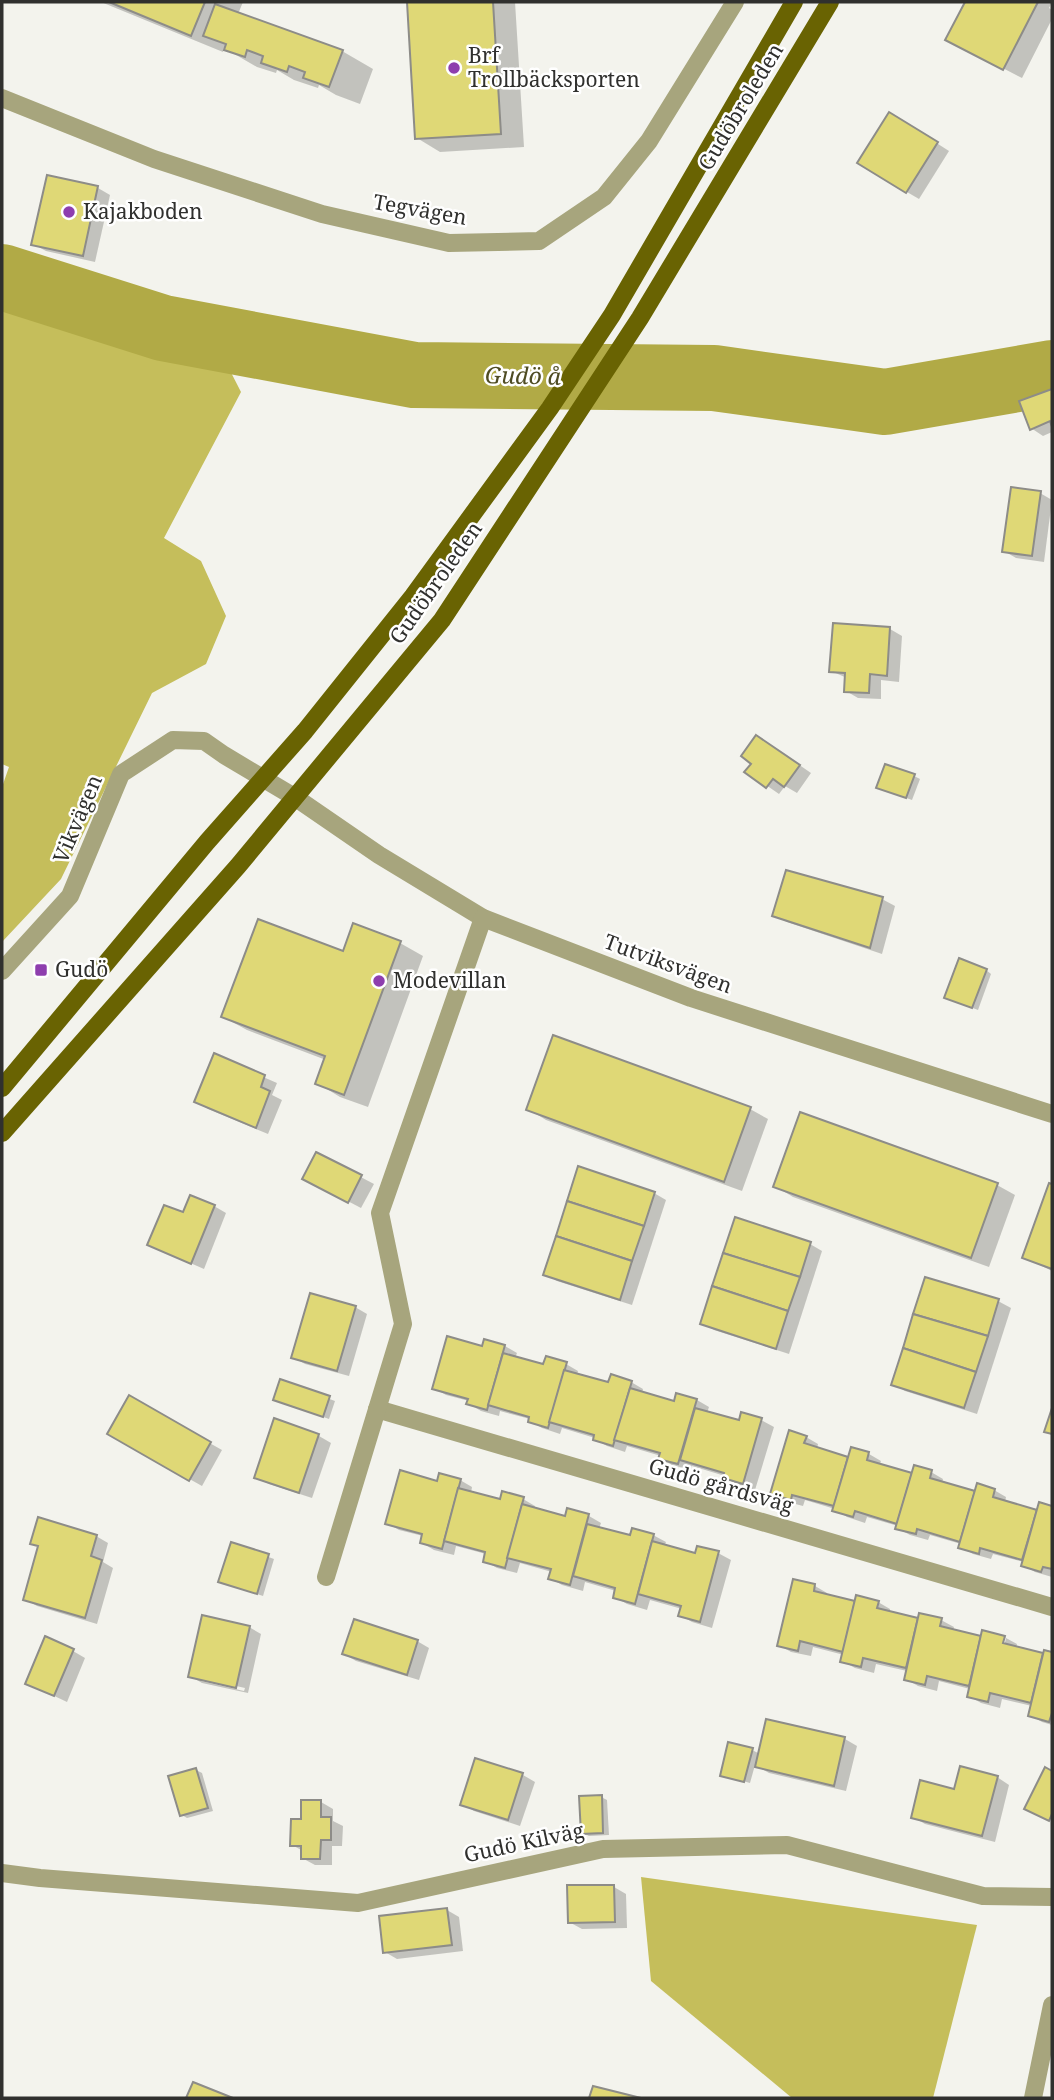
<svg xmlns="http://www.w3.org/2000/svg" width="1054" height="2100" font-family="'Noto Serif',serif">
<style>
.forest{fill:#c5be5b}
.shadow{fill:#0003;fill-rule:evenodd}
.lines{fill:none;stroke-linecap:round;stroke-linejoin:round}
.river{stroke:#b1aa46;stroke-width:66}
.building{fill:#dfd876;stroke:#8d8c88;stroke-width:2}
.minor{stroke:#a7a57d;stroke-width:18}
.major{stroke:#696302;stroke-width:18}
.poi-dot{fill:#8e3eae;stroke:#fff;stroke-width:2.5}
.labels{text-anchor:middle;stroke-width:5;stroke-linejoin:round;paint-order:stroke}
.poi-label{font-size:21px;fill:#30302e;stroke:#fff;text-anchor:start}
.street-label{font-size:21px;fill:#30302e;stroke:#fff}
.water-label{font-size:23px;font-style:italic;fill:#4f4c23;stroke:#fff}
</style>
<rect width="100%" height="100%" fill="#f3f3ed"/>
<g class="forest">
<path d="M2,308L221,353L241,392L164,538L201,561L226,616L206,664L152,693L61,879L2,942V787L9,767L2,764Z"/>
<path d="M641,1877L977,1925L933,2098H792L651,1981Z"/>
</g>
<g class="shadow">
<path d="M101,2H243L238,14L342,51L373,69L360,104L336,95L319,85L318,88L294,80L277,70L276,73L257,67L224,48L223,52Z"/>
<path d="M409,2H515L524,147L440,152L417,138Z"/>
<path d="M966,2H1052L1049,8L1052,10V19L1022,78L947,39Z"/>
<path d="M902,121L949,151L919,199L907,192Z"/>
<path d="M48,177L98,188L110,195L95,262L46,251L33,244Z"/>
<path d="M1052,391V432L1043,436L1031,428L1021,402Z"/>
<path d="M1040,493L1052,500L1044,562L1016,558L1004,551Z"/>
<path d="M890,629L902,636L899,682L881,680V699L858,698L846,691L847,678L831,671Z"/>
<path d="M769,744L811,773L797,793L785,786L779,794L747,772Z"/>
<path d="M914,776L920,779L912,800L884,790Z"/>
<path d="M882,899L895,906L882,954L787,922L774,915Z"/>
<path d="M400,943L423,956L368,1107L340,1097L317,1083L326,1060L247,1030L223,1017L344,953Z"/>
<path d="M986,970L991,974L978,1010L952,1000Z"/>
<path d="M215,1056L277,1083L272,1095L282,1100L268,1134L208,1109L196,1102Z"/>
<path d="M528,1109H750L768,1119L742,1191L546,1120Z"/>
<path d="M317,1154L374,1184L361,1208L317,1185Z"/>
<path d="M997,1185L1015,1195L989,1267L793,1197L775,1186Z"/>
<path d="M1051,1185L1052,1186V1271L1024,1257Z"/>
<path d="M654,1193L666,1200L632,1305L557,1281L545,1274Z"/>
<path d="M214,1206L226,1213L204,1269L149,1245L184,1214Z"/>
<path d="M810,1244L822,1251L789,1354L714,1330L702,1323Z"/>
<path d="M998,1301L1011,1308L977,1414L905,1391L893,1384Z"/>
<path d="M355,1307L367,1314L349,1376L305,1364L293,1357Z"/>
<path d="M505,1346L517,1353L515,1358L545,1367L566,1364L578,1371L577,1375L610,1384L631,1382L643,1389L642,1393L675,1403L677,1395L697,1400L709,1407L707,1413L740,1422L761,1420L774,1427L755,1490L737,1484L725,1477V1476L692,1466L691,1470L672,1465L660,1458L661,1456L627,1446L625,1452L607,1446L595,1439V1438L562,1428L560,1434L542,1428L530,1421V1419L500,1411L499,1416L481,1411L469,1404V1401L446,1395L434,1388L483,1349Z"/>
<path d="M281,1381L335,1401L329,1419L281,1402Z"/>
<path d="M129,1398L222,1450L202,1486L109,1434Z"/>
<path d="M276,1420L319,1436L331,1443L312,1498L269,1484L256,1477Z"/>
<path d="M806,1437L818,1444L817,1449L850,1459L852,1449L869,1454L881,1461L879,1466L913,1476L931,1472L943,1479L942,1483L976,1493L994,1490L1006,1497L1005,1502L1038,1512L1041,1504L1052,1508V1577L1035,1572L1023,1565L1024,1562L993,1554L991,1559L973,1554L960,1547L961,1544L930,1535L928,1540L910,1535L897,1528L898,1526L867,1517L865,1523L847,1517L835,1509L805,1500L803,1506L784,1501L772,1494Z"/>
<path d="M460,1480L472,1487L471,1493L501,1501L523,1499L535,1506V1510L566,1518L568,1511L589,1516L601,1523L599,1529L631,1537L653,1535L666,1542L664,1547L697,1555L699,1548L718,1553L731,1560L712,1628L692,1622L680,1615L682,1609L650,1600L647,1610L627,1604L615,1597L616,1591L585,1582L583,1591L562,1585L550,1578L552,1572L520,1563L517,1573L497,1568L485,1561L486,1554L456,1546L454,1555L434,1550L422,1543L423,1536L399,1530L387,1523L438,1483Z"/>
<path d="M96,1536L108,1543L103,1562L113,1568L97,1624L37,1606L25,1599L40,1547L32,1543Z"/>
<path d="M232,1544L274,1559L263,1596L226,1584Z"/>
<path d="M815,1586L827,1593L826,1596L856,1603L878,1602L890,1609V1613L920,1620H941L954,1627L953,1631L983,1638L1004,1637L1006,1638H1003V1652L1006,1638L1017,1644L1016,1648L1044,1655L1045,1652L1052,1653V1725L1042,1722L1030,1715L1032,1706L1002,1699L1000,1708L981,1703L969,1696L970,1689L939,1681L937,1691L918,1686L906,1679L907,1671L876,1664L874,1673L855,1668L842,1661L844,1655L813,1647L811,1656L791,1652L779,1645Z"/>
<path d="M249,1627L261,1634L248,1693L202,1683L190,1676ZM201,1678L245,1688L244,1691L201,1681Z"/>
<path d="M417,1641L429,1648L419,1680L356,1661L344,1654Z"/>
<path d="M73,1651L85,1658L67,1702L27,1683Z"/>
<path d="M768,1721L845,1739L857,1746L846,1791L769,1773L755,1765L750,1783L722,1775L752,1750L760,1754Z"/>
<path d="M476,1760L523,1775L535,1782L520,1826L474,1811L462,1804Z"/>
<path d="M196,1770L202,1773L213,1811L187,1818L182,1815Z"/>
<path d="M997,1777L1009,1785L995,1842L925,1824L913,1817L955,1791Z"/>
<path d="M601,1797L607,1800L609,1835L589,1836L583,1833Z"/>
<path d="M321,1802L333,1809V1821L343,1826L342,1846H332V1865H315L302,1858L303,1851L292,1845L303,1821Z"/>
<path d="M614,1887L626,1894L627,1928L582,1929L569,1922Z"/>
<path d="M447,1910L459,1917L463,1951L397,1959L385,1952Z"/>
</g>
<g class="lines">
<path class="river" d="M2,277L163,328L414,375L714,378L885,402L1052,373"/>
</g>
<g class="building">
<path d="M109,2H205L191,36Z"/>
<path d="M407,2H493L501,134L415,139Z"/>
<path d="M965,2H1038L1003,70L945,40Z"/>
<path d="M215,4L343,50L329,87L303,78L305,72L289,66L287,72L261,63L263,56L247,50L245,57L224,50L226,44L203,36Z"/>
<path d="M889,112L938,142L906,193L857,163Z"/>
<path d="M47,175L98,186L83,256L31,245Z"/>
<path d="M1052,389V427L1050,421L1030,430L1019,401Z"/>
<path d="M1011,487L1041,491L1032,556L1002,552Z"/>
<path d="M833,623L890,627L887,676L870,674L869,693L844,692L845,673L829,672Z"/>
<path d="M756,735L800,765L784,787L773,779L766,788L744,772L751,764L741,756Z"/>
<path d="M885,764L915,774L906,798L876,788Z"/>
<path d="M786,870L883,897L870,948L772,916Z"/>
<path d="M258,919L343,951L353,923L401,941L344,1095L315,1084L325,1056L221,1017Z"/>
<path d="M959,958L987,969L972,1008L944,998Z"/>
<path d="M553,1035L751,1107L724,1182L526,1110Z"/>
<path d="M214,1053L265,1075L261,1087L270,1091L256,1128L194,1102Z"/>
<path d="M800,1112L998,1183L971,1258L773,1187Z"/>
<path d="M316,1152L362,1175L348,1203L302,1179Z"/>
<path d="M578,1166L655,1192L644,1226L567,1201Z"/>
<path d="M1049,1183L1052,1184V1269L1022,1258Z"/>
<path d="M190,1195L215,1205L191,1264L147,1245L164,1205L183,1212Z"/>
<path d="M567,1201L644,1226L632,1261L556,1236Z"/>
<path d="M735,1217L811,1242L800,1277L723,1253Z"/>
<path d="M556,1236L632,1261L620,1300L543,1275Z"/>
<path d="M723,1253L800,1277L788,1311L712,1286Z"/>
<path d="M925,1277L999,1299L988,1336L913,1314Z"/>
<path d="M712,1286L788,1311L776,1349L700,1324Z"/>
<path d="M310,1293L356,1306L337,1371L291,1358Z"/>
<path d="M913,1314L988,1336L976,1372L903,1348Z"/>
<path d="M447,1336L482,1346L484,1339L505,1345L487,1410L466,1404L468,1399L432,1389Z"/>
<path d="M903,1348L976,1372L964,1408L891,1385Z"/>
<path d="M503,1353L543,1364L546,1356L567,1362L548,1428L528,1422L529,1417L488,1405Z"/>
<path d="M564,1370L608,1382L611,1374L632,1381L613,1446L593,1440L594,1435L549,1422Z"/>
<path d="M280,1379L330,1396L323,1417L273,1400Z"/>
<path d="M630,1388L674,1401L676,1393L697,1399L678,1464L658,1459L660,1453L614,1440Z"/>
<path d="M129,1395L211,1442L189,1481L107,1434Z"/>
<path d="M695,1408L739,1420L741,1412L762,1418L743,1484L723,1478L724,1473L680,1460Z"/>
<path d="M1052,1408V1434L1044,1432Z"/>
<path d="M274,1418L319,1434L299,1493L254,1478Z"/>
<path d="M789,1430L807,1436L804,1443L848,1457L834,1506L792,1495L791,1500L770,1494Z"/>
<path d="M851,1447L869,1452L867,1460L912,1473L897,1524L855,1511L853,1517L832,1511Z"/>
<path d="M914,1465L932,1470L930,1478L975,1491L960,1542L917,1529L916,1534L895,1529Z"/>
<path d="M400,1470L437,1481L439,1473L461,1479L442,1549L420,1543L422,1534L385,1524Z"/>
<path d="M977,1483L995,1489L993,1497L1037,1510L1022,1560L980,1548L979,1554L958,1548Z"/>
<path d="M458,1488L500,1499L502,1491L524,1497L505,1568L483,1562L485,1552L444,1541Z"/>
<path d="M1039,1502L1052,1506V1569L1043,1567L1041,1572L1021,1566Z"/>
<path d="M522,1504L565,1516L567,1508L589,1514L570,1585L548,1579L551,1569L507,1558Z"/>
<path d="M38,1517L97,1535L91,1556L102,1560L85,1618L23,1600L38,1546L30,1544Z"/>
<path d="M587,1524L630,1535L632,1528L654,1534L635,1604L613,1598L615,1588L573,1576Z"/>
<path d="M652,1541L695,1553L697,1546L719,1551L700,1622L678,1616L681,1606L638,1594Z"/>
<path d="M231,1542L269,1554L257,1594L218,1582Z"/>
<path d="M793,1579L815,1584L814,1591L855,1601L843,1652L800,1641L798,1651L777,1646Z"/>
<path d="M856,1595L879,1601L877,1608L918,1618L906,1668L863,1658L861,1667L840,1662Z"/>
<path d="M919,1613L942,1618L940,1626L981,1636L969,1686L927,1676L925,1685L904,1680Z"/>
<path d="M202,1615L250,1626L236,1688L188,1677Z"/>
<path d="M354,1619L418,1640L407,1675L342,1654Z"/>
<path d="M982,1630L1005,1636L1003,1643L1043,1653L1031,1703L990,1693L988,1702L967,1697Z"/>
<path d="M45,1636L74,1649L54,1696L25,1684Z"/>
<path d="M1044,1650L1052,1652V1713L1049,1722L1028,1716Z"/>
<path d="M766,1719L845,1737L834,1786L755,1767Z"/>
<path d="M728,1742L753,1748L744,1782L720,1776Z"/>
<path d="M475,1758L523,1773L508,1820L460,1805Z"/>
<path d="M960,1766L998,1776L982,1836L911,1818L920,1780L954,1789Z"/>
<path d="M1045,1767L1052,1771V1814L1049,1821L1024,1809Z"/>
<path d="M196,1768L208,1808L180,1816L168,1776Z"/>
<path d="M602,1795L603,1833L581,1834L579,1796Z"/>
<path d="M301,1800H321V1817H331V1840H321L320,1859H301V1846H290L291,1819H301Z"/>
<path d="M567,1885H614L615,1922L568,1923Z"/>
<path d="M447,1908L452,1945L383,1953L379,1916Z"/>
<path d="M193,2082L233,2098H186Z"/>
<path d="M593,2086L641,2098H589Z"/>
</g>
<g class="lines">
<g class="minor">
<path d="M2,98L154,159L322,214L449,243L539,241L604,197L649,141L735,2"/>
<path d="M2,971L70,896L121,774L173,740L204,741L224,755L296,798L379,855L483,918L691,998L1052,1114"/>
<path d="M377,1409L1052,1607"/>
<path d="M326,1577L403,1324L380,1213L483,918"/>
<path d="M2,1873L40,1878L358,1903L603,1849L787,1845L983,1896L1052,1897"/>
<path d="M1033,2098L1052,2005"/>
</g>
<g class="major">
<path d="M2,1088L207,842L305,731L413,596L550,408L612,315L794,2"/>
<path d="M2,1133L238,866L442,620L640,318L830,2"/>
</g>
</g>
<g class="poi-dot">
<circle cx="454" cy="68" r="7"/>
<circle cx="69" cy="212" r="7"/>
<rect x="34" y="963" width="14" height="14" rx="3.5"/>
<circle cx="379" cy="981" r="7"/>
</g>
<g class="labels">
<g class="poi-label">
<text x="468" y="63">Brf<tspan x="468" dy="24">Trollbäcksporten</tspan></text>
<text x="83" y="219">Kajakboden</text>
<text x="55" y="977">Gudö</text>
<text x="393" y="988">Modevillan</text>
</g>
<g class="street-label">
<text transform="translate(741 107) rotate(-59)" y="7">Gudöbroleden</text>
<text transform="translate(420 210) rotate(10)" y="7">Tegvägen</text>
<text transform="translate(436 583) rotate(-55)" y="7">Gudöbroleden</text>
<text transform="translate(78 819) rotate(-67)" y="7">Vikvägen</text>
<text transform="translate(668 964) rotate(20)" y="7">Tutviksvägen</text>
<text transform="translate(721 1486) rotate(16)" y="7">Gudö gårdsväg</text>
<text transform="translate(524 1843) rotate(-12)" y="7">Gudö Kilväg</text>
</g>
<g class="water-label">
<text transform="translate(523 376) rotate(1)" y="8">Gudö å</text>
</g>
</g>
<rect width="1054" height="2100" fill="none" stroke="#30302e" stroke-width="7"/>
</svg>
